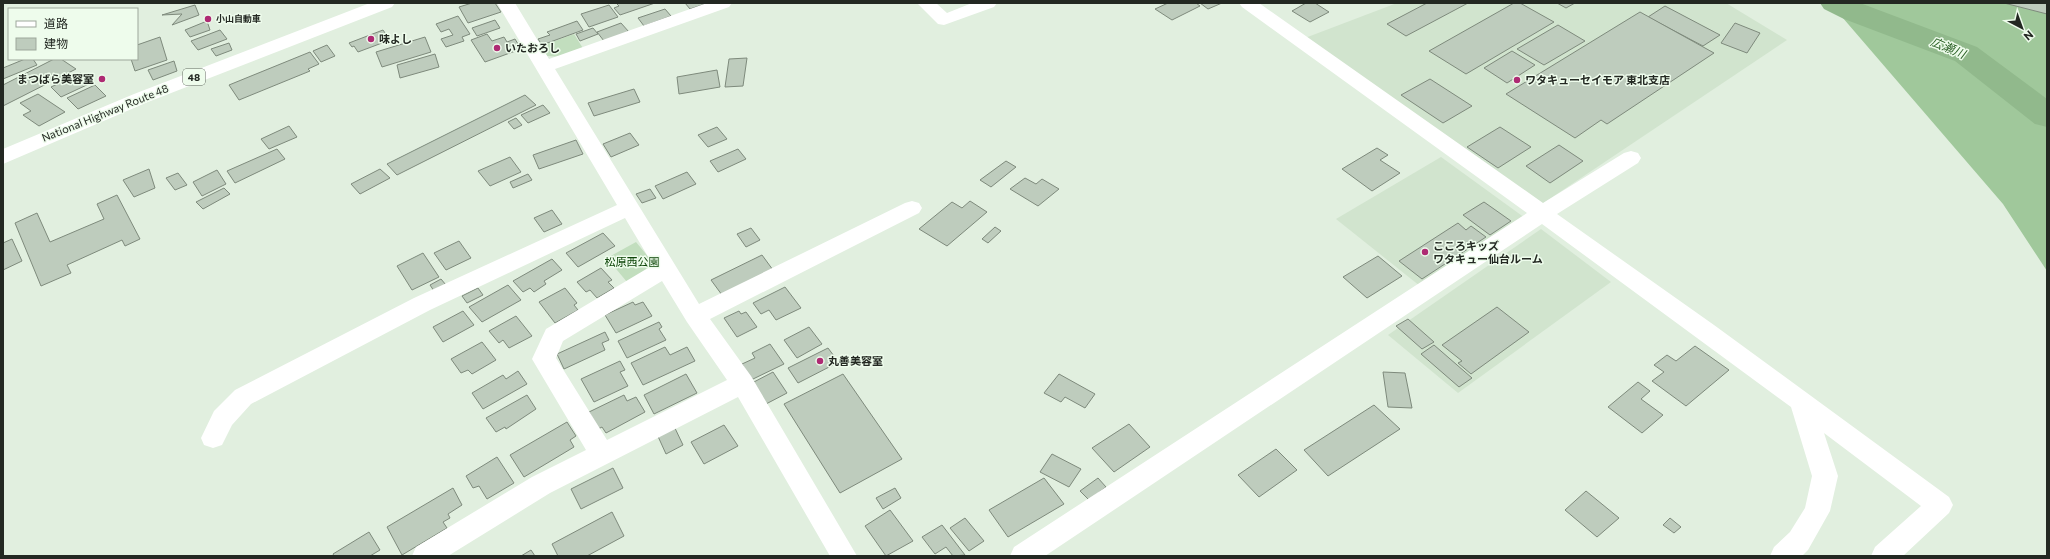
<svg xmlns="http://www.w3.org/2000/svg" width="2050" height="559" font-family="Commissioner,'Noto Sans JP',sans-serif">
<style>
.built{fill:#d1e4ce}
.green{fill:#c2debe}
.forest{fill:#a0c89b}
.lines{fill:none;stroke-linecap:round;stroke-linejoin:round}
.river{fill:#91b98c;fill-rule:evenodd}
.building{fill:#beccbd;stroke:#7e8a7c}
.minor{fill:#fff;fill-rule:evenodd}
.highway{fill:#fff;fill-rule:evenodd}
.poi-dot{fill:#ae2a73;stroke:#eefcec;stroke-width:1.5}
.labels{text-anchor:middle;stroke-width:3;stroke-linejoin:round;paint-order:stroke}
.far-poi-label{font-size:9px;font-weight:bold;fill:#232822;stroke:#eefcec;text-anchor:start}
.shield{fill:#eefcec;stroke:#60685f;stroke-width:1}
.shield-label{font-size:10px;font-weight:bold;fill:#232822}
.poi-label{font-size:11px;font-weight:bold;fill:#232822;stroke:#eefcec;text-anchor:start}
.street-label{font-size:11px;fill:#232822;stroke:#eefcec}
.park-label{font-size:11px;fill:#0c4407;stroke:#eefcec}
.water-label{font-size:12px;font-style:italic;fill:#2d6228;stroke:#eefcec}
</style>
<rect width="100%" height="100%" fill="#e1efdf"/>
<g class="built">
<path d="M1397,3H1726L1787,40L1542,204L1305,38Z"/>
<path d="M1441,157L1525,218L1420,286L1336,219Z"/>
<path d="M1541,229L1611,282L1458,393L1388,335Z"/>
</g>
<g class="green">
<path d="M574,34L584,50L564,57L547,56L541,46Z"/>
<path d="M636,242L650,259L649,271L627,282L607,258Z"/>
</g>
<path class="forest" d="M1830,3H2047V271L2003,204Z"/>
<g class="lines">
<path class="river" d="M1820,3H1860L1977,47L2047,99V127L2035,124L1955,61L1844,19L1824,9Z"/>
</g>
<g class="building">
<path d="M472,3H495L501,12L468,23L459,7Z"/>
<path d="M616,3H655L620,15L614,8L619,6Z"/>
<path d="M685,3H708L690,9Z"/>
<path d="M1168,3H1196L1200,6L1172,20L1155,9Z"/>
<path d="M1200,3H1222L1208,9Z"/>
<path d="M1306,3H1315L1329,12L1310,22L1292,11Z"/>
<path d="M1427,3H1468L1406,36L1387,24Z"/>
<path d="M1514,3H1520L1554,22L1466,74L1429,51Z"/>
<path d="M1557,3H1575L1566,8Z"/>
<path d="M2004,3H2047V14Z"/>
<path d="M195,5L199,15L172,25L182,14L162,15Z"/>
<path d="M609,5L618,17L589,27L581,14Z"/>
<path d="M1665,6L1720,35L1703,46L1648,17Z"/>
<path d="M665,9L671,16L644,26L638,18Z"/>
<path d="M1640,12L1714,53L1607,124L1601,120L1575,138L1506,94Z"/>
<path d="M458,16L470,34L462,37L464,41L446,47L441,39L453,35L449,29L441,32L436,24Z"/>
<path d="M495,20L500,28L477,36L472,28Z"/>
<path d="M207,21L210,30L190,37L185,30Z"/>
<path d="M577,21L583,30L542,45L538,39L550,35L547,32Z"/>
<path d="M621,23L629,32L604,41L597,32Z"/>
<path d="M1735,23L1760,33L1747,53L1721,43Z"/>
<path d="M1558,25L1585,41L1544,65L1517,49Z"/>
<path d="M593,28L598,34L580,41L576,34Z"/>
<path d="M220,30L227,39L198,50L191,41Z"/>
<path d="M383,30L390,40L358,52L354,46L352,47L349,43Z"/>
<path d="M487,34L492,41L504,37L507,42L515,39L521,49L485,62L471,40Z"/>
<path d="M160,37L167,60L135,71L131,59H137V45Z"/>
<path d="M425,37L431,52L382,67L376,52Z"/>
<path d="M229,43L232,50L216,56L211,49Z"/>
<path d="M327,45L335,56L321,62L313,51Z"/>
<path d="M1512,51L1535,65L1507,83L1484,68Z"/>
<path d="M310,52L319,64L308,69L310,71L239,100L229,85Z"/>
<path d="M435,54L439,67L400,78L397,65Z"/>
<path d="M747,58L743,86L725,87L729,59Z"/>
<path d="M25,59H33L37,65L3,79V68Z"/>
<path d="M54,59H61L76,69L3,106V85Z"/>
<path d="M174,61L177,71L153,80L148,70Z"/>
<path d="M717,70L720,87L679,94L677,77Z"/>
<path d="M81,73L91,83L61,97L51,87Z"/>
<path d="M1430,79L1472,106L1443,123L1401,95Z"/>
<path d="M95,85L106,96L78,109L67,98Z"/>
<path d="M634,89L640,102L594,116L588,103Z"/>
<path d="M38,94L65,112L39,126L23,115L31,111L20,103Z"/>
<path d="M525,95L536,105L397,175L387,164Z"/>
<path d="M543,105L550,113L528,123L521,115Z"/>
<path d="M516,118L522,125L514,129L508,122Z"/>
<path d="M289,126L297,137L269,149L261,139Z"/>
<path d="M717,127L727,139L708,147L698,135Z"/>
<path d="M1500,127L1531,147L1498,168L1467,147Z"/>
<path d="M630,133L639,145L611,157L603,144Z"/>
<path d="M576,140L583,154L539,169L533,155Z"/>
<path d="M1559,145L1583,161L1550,183L1526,166Z"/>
<path d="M1377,148L1388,155L1380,160L1400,173L1372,191L1342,169Z"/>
<path d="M277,149L285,159L235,183L227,171Z"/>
<path d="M738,149L746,159L718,172L710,161Z"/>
<path d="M510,157L521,172L490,186L478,171Z"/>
<path d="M1006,161L1016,167L991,187L980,180Z"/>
<path d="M149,169L155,188L134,197L123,180Z"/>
<path d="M380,169L390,178L360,194L351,184Z"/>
<path d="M217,170L226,184L202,196L193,182Z"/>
<path d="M687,172L696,184L663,199L655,186Z"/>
<path d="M178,173L187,185L175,190L166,178Z"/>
<path d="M528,174L532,180L513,188L510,182Z"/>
<path d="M1025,178L1036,184L1042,179L1059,189L1038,206L1010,189Z"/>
<path d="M224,188L230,194L203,209L196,202Z"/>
<path d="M650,189L656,198L642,203L636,194Z"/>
<path d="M117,195L140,239L125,246L122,240L67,265L71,273L41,286L15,223L37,213L50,242L104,219L97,204Z"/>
<path d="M970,201L987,212L947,246L919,229L952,202L962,208Z"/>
<path d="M1484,202L1511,221L1490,235L1463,215Z"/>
<path d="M552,210L562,224L544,232L534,218Z"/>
<path d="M1458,223L1466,230L1471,226L1486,237L1422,279L1399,261Z"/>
<path d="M995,227L1001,231L988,243L982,239Z"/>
<path d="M751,228L760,240L746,247L737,234Z"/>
<path d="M603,233L615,246L578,267L566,253Z"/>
<path d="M12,239L22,261L3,270V243Z"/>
<path d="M459,241L471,258L446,270L434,253Z"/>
<path d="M423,253L439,277L412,290L397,266Z"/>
<path d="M762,255L773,270L722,295L711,280Z"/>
<path d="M1378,256L1402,276L1367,298L1343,277Z"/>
<path d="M552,259L562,270L544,281L546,284L534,292L530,288L523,292L513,281Z"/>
<path d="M601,268L612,280L608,282L614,288L597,298L590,290L586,292L577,282Z"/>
<path d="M441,279L446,285L434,291L430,285Z"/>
<path d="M508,285L521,300L482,322L469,307Z"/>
<path d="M785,287L801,308L776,320L769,310L761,314L753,303Z"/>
<path d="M478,288L483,295L467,303L462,296Z"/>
<path d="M565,288L577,303L574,305L578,310L555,323L539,302Z"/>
<path d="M633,302L635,305L643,302L652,316L616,333L605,315Z"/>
<path d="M1497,307L1529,332L1471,374L1458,363L1462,361L1442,345Z"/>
<path d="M463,311L474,325L443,342L433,327Z"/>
<path d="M739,311L741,314L746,312L757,327L737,337L724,318Z"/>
<path d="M516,316L532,336L509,348L503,340L499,343L489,331Z"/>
<path d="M1408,319L1434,342L1422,349L1396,326Z"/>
<path d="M659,322L662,327L659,329L666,340L627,358L618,341Z"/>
<path d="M809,327L822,344L797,358L784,340Z"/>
<path d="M605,332L609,340L602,343L605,350L564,369L557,354Z"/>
<path d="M482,342L496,360L472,374L468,370L461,373L451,359Z"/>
<path d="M770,344L784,364L751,380L742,364L755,358L752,353Z"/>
<path d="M1434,345L1472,378L1459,387L1421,354Z"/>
<path d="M1695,346L1729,370L1686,406L1652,381L1664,372L1654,365L1667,355L1676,361Z"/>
<path d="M665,347L670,355L687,347L695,361L643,385L631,363Z"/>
<path d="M828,348L837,360L832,362L833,365L798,383L788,368Z"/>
<path d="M620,361L625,370L620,372L628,386L594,402L581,379Z"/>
<path d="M518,371L527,384L483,409L472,393L503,375L506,379Z"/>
<path d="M773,372L787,393L766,404L752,383Z"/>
<path d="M1383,372L1405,373L1412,408L1388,407Z"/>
<path d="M686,374L697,393L654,414L644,395Z"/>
<path d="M843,374L902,459L840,493L784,404Z"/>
<path d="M1059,374L1095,394L1085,408L1065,397L1061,402L1044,393Z"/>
<path d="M1638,382L1650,391L1641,399L1663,415L1642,433L1608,407Z"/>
<path d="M527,395L536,409L506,429L505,427L496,432L486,418Z"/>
<path d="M624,395L627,401L636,397L645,412L606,433L602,427L598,429L589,412Z"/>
<path d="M1374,405L1400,429L1328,476L1304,450Z"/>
<path d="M567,422L576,436L570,440L574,447L524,477L510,455Z"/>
<path d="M673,424L683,445L666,454L656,432Z"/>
<path d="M1129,424L1150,447L1114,472L1092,448Z"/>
<path d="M724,425L738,446L704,464L691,442Z"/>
<path d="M1276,449L1297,470L1259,497L1238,475Z"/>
<path d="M1052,454L1081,469L1069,487L1040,472Z"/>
<path d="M497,457L514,483L487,499L479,486L473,488L466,476Z"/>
<path d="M613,468L623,488L581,509L571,489Z"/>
<path d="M1044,478L1064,504L1008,537L989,510Z"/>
<path d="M1098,478L1106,487L1089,500L1080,491Z"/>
<path d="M453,488L462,505L448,514L450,518L443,522L447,528L402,555L387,527Z"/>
<path d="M895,488L901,498L883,509L876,498Z"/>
<path d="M1586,491L1619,518L1597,537L1565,510Z"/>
<path d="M890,510L913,541L886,556L865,526Z"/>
<path d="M612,512L624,536L587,556H558L552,544Z"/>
<path d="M965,518L984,541L969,551L950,528Z"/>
<path d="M1670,518L1681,527L1674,533L1663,525Z"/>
<path d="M942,525L965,555L953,556L946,547L935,554L922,537Z"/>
<path d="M369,532L380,550L370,556H334L333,554Z"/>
<path d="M531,550L535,556H521Z"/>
</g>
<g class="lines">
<g class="minor">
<path d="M497,3H515L549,59L707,3H732L729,7L555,69L699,304L905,203L912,201L919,203L922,208L919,213L710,319L751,376L857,556H830L738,397L550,493L448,556H412L416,547L532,477L586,450L532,359L546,329L653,265L625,218L430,310L251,404L232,425L222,445L213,448L204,445L201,438L214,411L235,390L414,298L617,205ZM662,281L687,322L727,380L607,440L556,358L563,341Z"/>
<path d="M917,3H936L947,13L972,3H997L994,7L944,25L938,24Z"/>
<path d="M1239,3H1259L1543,203L1624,153L1631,151L1638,153L1641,158L1638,163L1557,214L1714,325L1949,497L1953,505L1949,513L1903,556H1871L1875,547L1921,506L1824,433L1838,476L1830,511L1808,550L1802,556H1770L1774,547L1790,532L1805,508L1812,476L1791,407L1542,224L1045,556H1010L1014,547L1527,213L1242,7Z"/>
</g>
<path class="highway" d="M370,3H395L392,7L148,102L3,164V149L134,94Z"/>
</g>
<g class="poi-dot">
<circle cx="208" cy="19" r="4"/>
<circle cx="371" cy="39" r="4"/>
<circle cx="497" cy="48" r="4"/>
<circle cx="102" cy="79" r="4"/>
<circle cx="1517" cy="80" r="4"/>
<circle cx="1425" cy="252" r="4"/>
<circle cx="820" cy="361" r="4"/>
</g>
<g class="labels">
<g class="far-poi-label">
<text x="216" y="22">小山自動車</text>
</g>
<rect class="shield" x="183" y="69" width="22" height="16" rx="3"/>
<g class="shield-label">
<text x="194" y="81">48</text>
</g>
<g class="poi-label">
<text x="379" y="43">味よし</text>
<text x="505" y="52">いたおろし</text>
<text x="94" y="83" text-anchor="end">まつばら美容室</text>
<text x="1525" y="84">ワタキューセイモア 東北支店</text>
<text x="1433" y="250">こころキッズ<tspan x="1433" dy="13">ワタキュー仙台ルーム</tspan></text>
<text x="828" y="365">丸善美容室</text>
</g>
<g class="street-label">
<text transform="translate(105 113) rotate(-22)" y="4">National Highway Route 48</text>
</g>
<g class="park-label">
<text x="632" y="266">松原西公園</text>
</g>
<g class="water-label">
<text transform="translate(1948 48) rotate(23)" y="4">広瀬川</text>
</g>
</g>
<rect width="2050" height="559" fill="none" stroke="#232822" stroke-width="8"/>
<rect x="8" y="8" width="130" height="52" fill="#eefcec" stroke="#9da79b"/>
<rect x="16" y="21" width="20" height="6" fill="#ffffff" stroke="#9da79b"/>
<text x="44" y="28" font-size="12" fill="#232822">道路</text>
<rect x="16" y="38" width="20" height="12" fill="#beccbd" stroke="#9da79b"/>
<text x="44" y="48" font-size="12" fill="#232822">建物</text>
<g transform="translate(2022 28) rotate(139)" stroke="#eefcec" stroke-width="3" paint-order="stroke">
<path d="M0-3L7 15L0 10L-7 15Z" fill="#232822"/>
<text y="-6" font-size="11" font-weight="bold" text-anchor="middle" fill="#232822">N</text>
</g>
</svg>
